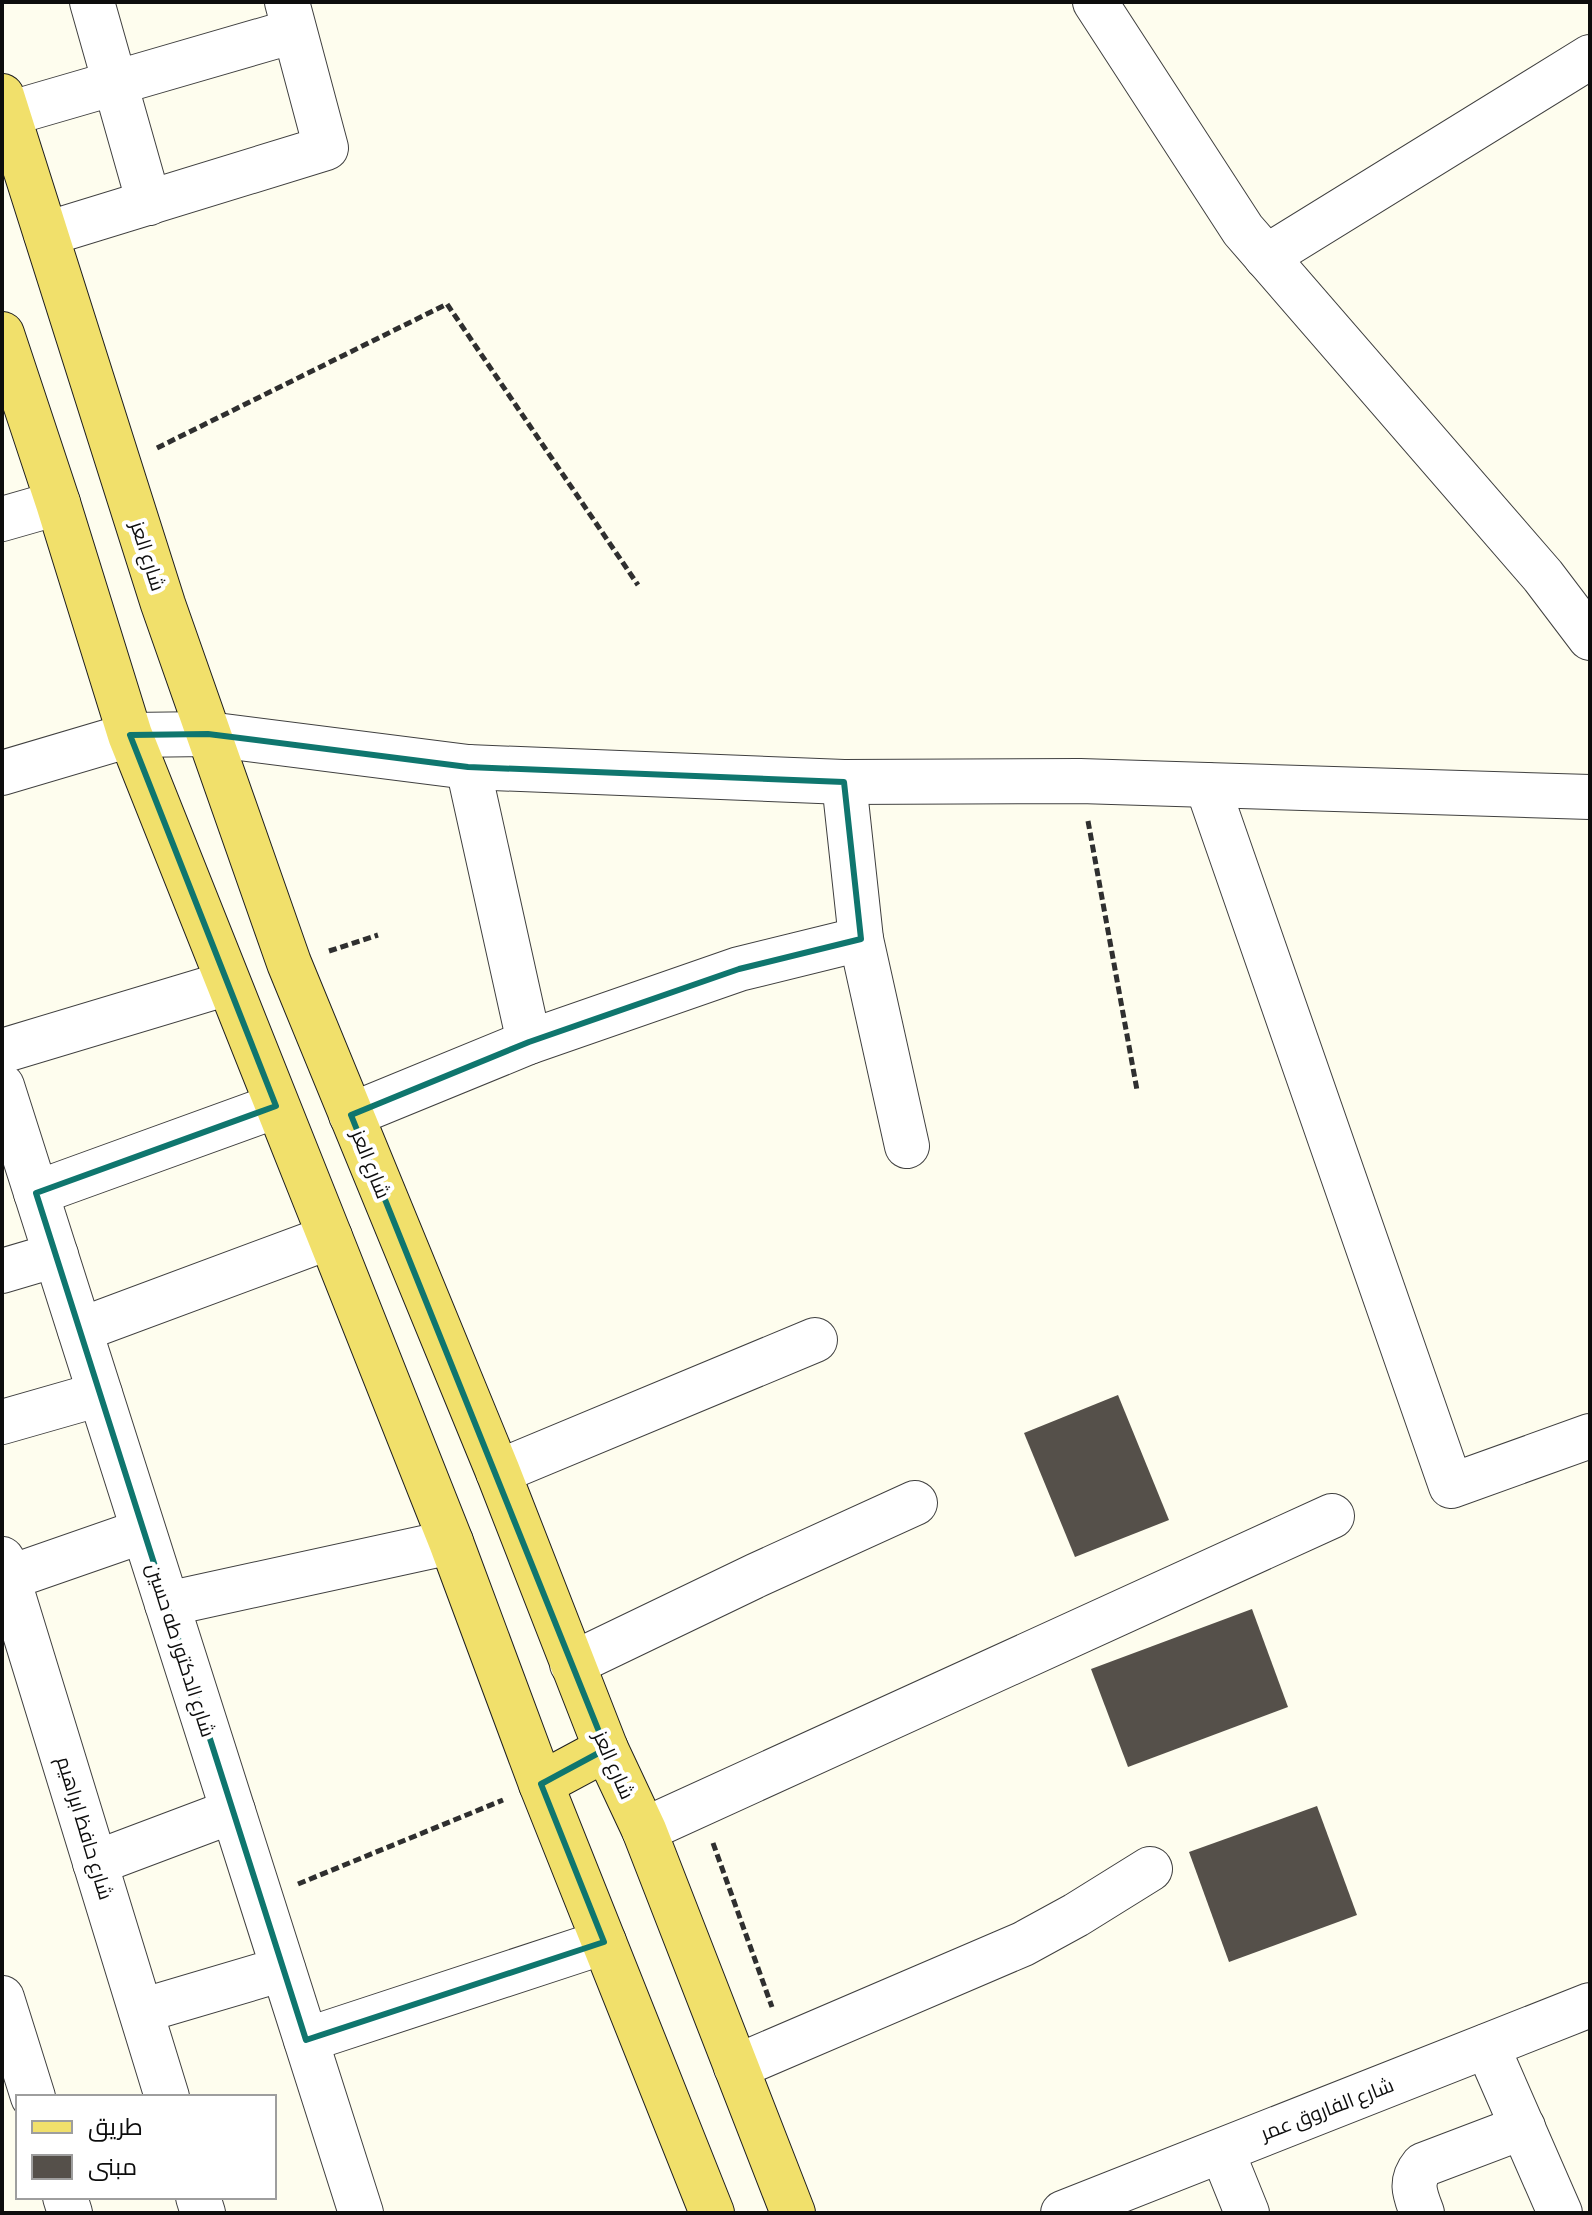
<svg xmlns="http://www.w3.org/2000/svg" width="1592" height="2215" font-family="'Crimson Pro',Cairo,serif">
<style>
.building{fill:#55504a}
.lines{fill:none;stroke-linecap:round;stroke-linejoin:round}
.minor-casing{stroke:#404040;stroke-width:46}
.major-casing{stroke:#1e1e1e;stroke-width:46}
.path{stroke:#2f2f2f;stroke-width:5;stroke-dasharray:8 4;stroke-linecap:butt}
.minor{stroke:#fff;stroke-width:44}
.major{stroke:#f1e06b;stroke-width:44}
.marked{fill:none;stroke:#0f766e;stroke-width:6;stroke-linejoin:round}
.labels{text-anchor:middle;stroke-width:8;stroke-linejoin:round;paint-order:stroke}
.street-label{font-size:20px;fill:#0d0d0d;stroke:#fff}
</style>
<rect width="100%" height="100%" fill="#fefdee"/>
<g class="building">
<path d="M1118,1395L1169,1520L1075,1557L1024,1433Z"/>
<path d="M1252,1609L1288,1707L1128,1767L1091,1669Z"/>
<path d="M1317,1806L1357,1915L1229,1962L1189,1852Z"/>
</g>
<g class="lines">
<g class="minor-casing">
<g id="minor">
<path d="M92,2L149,203"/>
<path d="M1095,2L1243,230L1543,576L1590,638"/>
<path d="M8,114L294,31"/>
<path d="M46,234L326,148L287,2"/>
<path d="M1266,257L1590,57"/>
<path d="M2,519L58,503"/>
<path d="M468,767L529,1042"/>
<path d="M2,773L130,735L208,734L468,767L844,782L1080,781L1590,797"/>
<path d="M844,782L861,939L907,1146"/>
<path d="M1207,785L1451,1486L1590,1436"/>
<path d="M2,1051L228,983"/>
<path d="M2,1086L361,2213"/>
<path d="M351,1115L529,1042L739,969L861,939"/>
<path d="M36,1193L276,1106"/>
<path d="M2,1271L56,1255"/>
<path d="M80,1330L330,1237"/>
<path d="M2,1422L100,1394"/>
<path d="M498,1472L815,1340"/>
<path d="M2,1559L167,2097"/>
<path d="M8,1578L143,1531"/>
<path d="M167,1604L451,1542"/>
<path d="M572,1664L757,1575L915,1503"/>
<path d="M644,1830L1332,1516"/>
<path d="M95,1863L233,1811"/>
<path d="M2,1998L33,2097"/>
<path d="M141,2011L283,1969"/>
<path d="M306,2040L604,1942"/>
<path d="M1487,2046L1560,2213"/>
<path d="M736,2067L1023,1944L1076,1915L1150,1869"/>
<path d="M1222,2151L1247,2213"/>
<path d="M65,2197L70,2213"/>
<path d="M198,2197L203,2213"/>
<path d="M1063,2213L1590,2005"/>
<path d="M1422,2213C1415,2194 1409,2182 1423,2165L1523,2127"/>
</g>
</g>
<g class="major-casing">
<g id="major">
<path d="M2,96L163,604L289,963L498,1472L606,1749L644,1830L793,2213"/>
<path d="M2,334L58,503L130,735L330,1237L451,1542L541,1784L712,2213"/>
<path d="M541,1784L606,1749"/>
</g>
</g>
<g class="path">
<path d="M157,448L447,304L638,585"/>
<path d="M1088,821L1137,1090"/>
<path d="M329,951L378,935"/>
<path d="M713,1843L772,2007"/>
<path d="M298,1884L503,1800"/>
</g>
<use href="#minor" class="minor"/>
<use href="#major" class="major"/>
</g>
<path class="marked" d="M208,734L468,767L844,782L861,939L739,969L529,1042L351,1115L606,1749L541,1784L604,1942L306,2040L36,1193L276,1106L130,735Z"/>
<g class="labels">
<g class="street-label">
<text transform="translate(148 556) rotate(72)" y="7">شارع العز</text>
<text transform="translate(371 1164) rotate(68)" y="7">شارع العز</text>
<text transform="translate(181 1650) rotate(72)" y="7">شارع الدكتور طه حسين</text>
<text transform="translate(614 1765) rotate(66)" y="7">شارع العز</text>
<text transform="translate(85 1828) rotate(73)" y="7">شارع حافظ ابراهيم</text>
<text transform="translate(1327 2109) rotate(-21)" y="7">شارع الفاروق عمر</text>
</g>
</g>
<rect width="1592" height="2215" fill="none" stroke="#0d0d0d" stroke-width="8"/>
<rect x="16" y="2095" width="260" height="104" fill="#ffffff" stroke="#9e9e9e" stroke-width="2"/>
<rect x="32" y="2121" width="40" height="12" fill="#f1e06b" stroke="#9e9e9e" stroke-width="2"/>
<text x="88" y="2135" font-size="24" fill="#0d0d0d">طريق</text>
<rect x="32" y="2155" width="40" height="24" fill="#55504a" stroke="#9e9e9e" stroke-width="2"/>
<text x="88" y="2175" font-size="24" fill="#0d0d0d">مبنى</text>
</svg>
